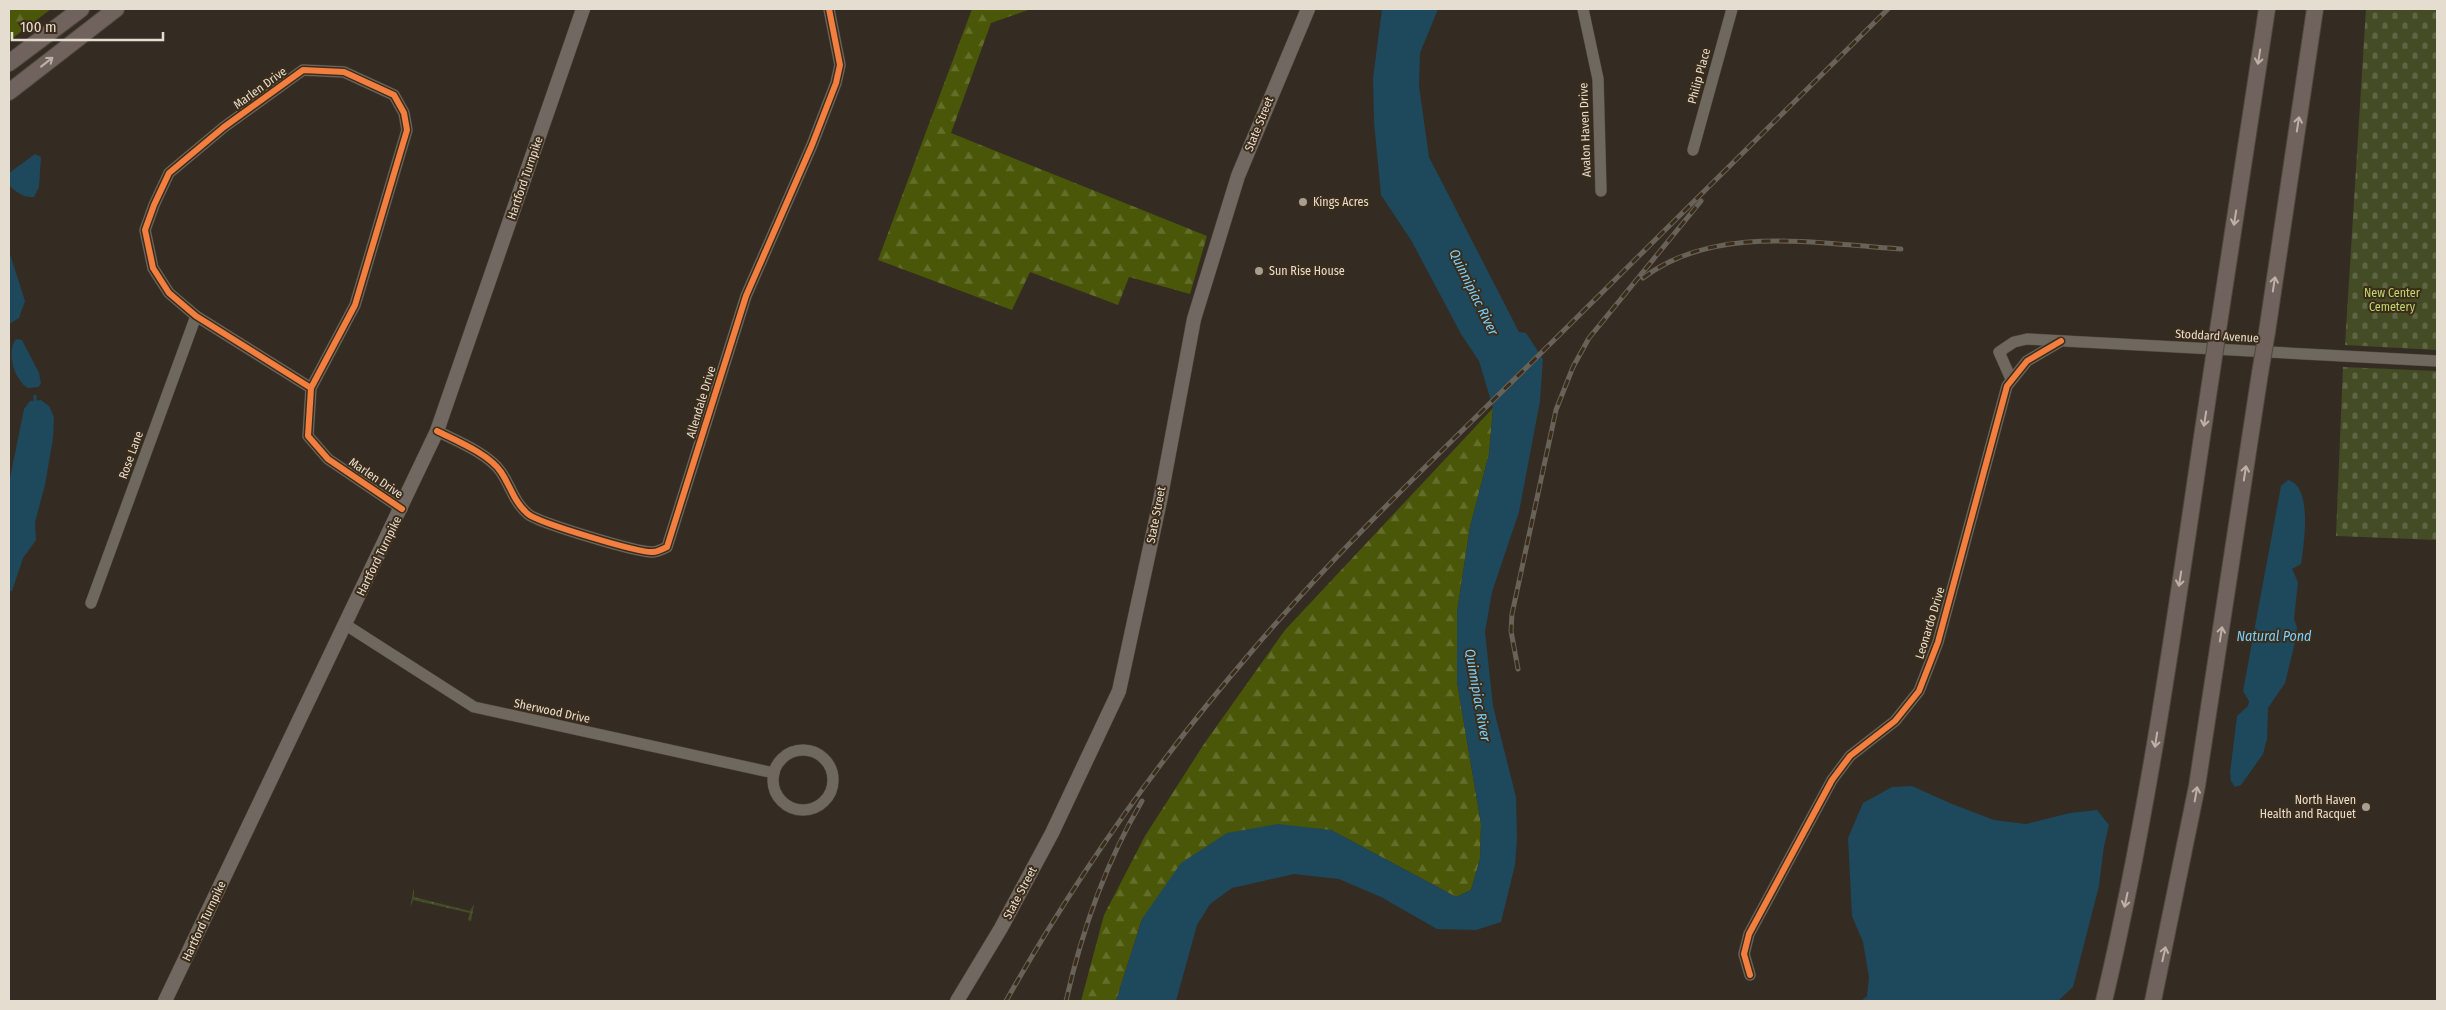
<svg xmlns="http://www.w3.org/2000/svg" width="2446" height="1010" font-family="'Fira Sans Condensed',sans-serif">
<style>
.grass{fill:url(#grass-dots)}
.forest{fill:url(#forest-firs)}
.cemetery{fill:url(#cemetery-stones)}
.water{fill:#1e485b}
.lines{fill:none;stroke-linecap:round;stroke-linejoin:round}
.stream{stroke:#1e485b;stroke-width:3}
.minor-casing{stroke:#4f483f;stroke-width:12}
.major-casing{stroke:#4f483f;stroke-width:15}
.highway-casing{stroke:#4f483f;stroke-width:18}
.minor{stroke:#6e685e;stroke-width:11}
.major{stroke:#726862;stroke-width:14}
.highway{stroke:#70635e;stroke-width:16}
.rail-casing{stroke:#686259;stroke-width:5}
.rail{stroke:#3c2d1a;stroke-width:3;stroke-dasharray:9;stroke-linecap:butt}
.highway-bridge-casing{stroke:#4f483f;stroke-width:18;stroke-linecap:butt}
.highway-bridge{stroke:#70635e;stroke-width:16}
.cycleway-casing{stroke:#3c2d1a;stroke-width:9}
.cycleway{stroke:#f27e40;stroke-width:6}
.oneway{stroke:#bdb2a9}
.poi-dot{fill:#a89f94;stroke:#3c2d1a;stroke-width:2}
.labels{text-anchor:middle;stroke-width:4;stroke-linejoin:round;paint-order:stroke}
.street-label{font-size:12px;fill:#e6ddd1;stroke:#3c2d1a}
.poi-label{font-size:12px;fill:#e6ddd1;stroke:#3c2d1a;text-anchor:start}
.park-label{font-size:12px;fill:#bfd76d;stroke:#3c2d1a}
.water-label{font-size:14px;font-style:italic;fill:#78d1ff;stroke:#3c2d1a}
</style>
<defs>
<pattern id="grass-dots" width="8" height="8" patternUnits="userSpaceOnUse" patternTransform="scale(1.25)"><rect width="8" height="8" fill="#444c25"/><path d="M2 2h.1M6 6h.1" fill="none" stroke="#5f6544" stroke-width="1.8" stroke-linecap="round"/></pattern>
<pattern id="forest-firs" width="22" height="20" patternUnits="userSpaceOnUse" patternTransform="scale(1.25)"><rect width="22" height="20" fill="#4a5608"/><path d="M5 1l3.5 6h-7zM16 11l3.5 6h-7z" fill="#646e2b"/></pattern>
<pattern id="cemetery-stones" width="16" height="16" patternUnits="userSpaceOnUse" patternTransform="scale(1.25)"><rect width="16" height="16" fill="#444c25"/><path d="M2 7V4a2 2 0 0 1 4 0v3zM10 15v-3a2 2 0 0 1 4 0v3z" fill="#5f6544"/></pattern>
</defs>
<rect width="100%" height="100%" fill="#342c22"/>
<path class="grass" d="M414,888V897L470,911L474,904L471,921L468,920L470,913L413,900L410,907Z"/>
<g class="forest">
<path d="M9,9H51L9,41Z"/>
<path d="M972,9H1031L991,23L951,133L1207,236L1190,294L1129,277L1118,305L1030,272L1012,310L878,260Z"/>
<path d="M1493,408L1489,454L1470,527L1457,612V682L1481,824L1480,859L1471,890L1456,897L1331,830L1142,919L1116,1001H1081L1104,915L1145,836L1204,744L1285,630Z"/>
</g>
<g class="cemetery">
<path d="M2366,9H2437V350L2345,345Z"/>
<path d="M2343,367L2437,371V540L2336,536Z"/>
</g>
<g class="water">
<path d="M1382,9H1438L1420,53L1419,86L1429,157L1519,332L1526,333L1543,359L1540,401L1519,512L1492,592L1485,632L1493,706L1516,797L1517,838L1515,865L1501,922L1476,930L1437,929L1381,897L1339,879L1294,874L1232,888L1210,904L1197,925L1176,1001H1116L1142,919L1181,863L1227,833L1278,824L1331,830L1456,897L1471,890L1480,859L1481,824L1457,682V612L1470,527L1489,454L1493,408L1479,361L1461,334L1411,240L1381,195L1374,122L1373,78Z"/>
<path d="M35,154L41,157L39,187L34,197C24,198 16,192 9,185V173Z"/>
<path d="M9,251L25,301L19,318L9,324Z"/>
<path d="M16,339L22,340L39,373L41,384L38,387L28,388C14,380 6,352 16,339Z"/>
<path d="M41,400L49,406L54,417L53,438L45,485L35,522L36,540L23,558L12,591H9V483L24,409L30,401Z"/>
<path d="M2288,480C2313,486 2304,544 2301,564L2292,569L2298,582L2294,619L2297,627L2296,638L2285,683L2268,708L2267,739L2263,754L2241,785L2235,787L2231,781L2230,773L2237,716L2248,706L2249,701L2243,691L2281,486Z"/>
<path d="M1912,786L1952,804L1994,820L2026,824L2070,813L2097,810L2109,825L2104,846L2099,886L2073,987L2058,1001H1861L1867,996L1869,977L1863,942L1852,916L1848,838L1863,803L1892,787Z"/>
</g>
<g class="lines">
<path class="stream" d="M35,396V400"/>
<g class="minor-casing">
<g id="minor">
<path d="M1583,9L1598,79L1601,191"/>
<path d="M1693,150L1732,9"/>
<path d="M2011,379L1999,352L2014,342L2027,339L2437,361"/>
<path d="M311,388L355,305L407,130L404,113L394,95L344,72L303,70L224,127L169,173L154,205L145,230L153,268L169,293L196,316L311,388L308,436L328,459L402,509"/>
<path d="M437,431C457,441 489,454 501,472C511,487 514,502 528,514C539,523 639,553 653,552C657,552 663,549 667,547L746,296L812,145L836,83L840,65L829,9"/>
<path d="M91,603L196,316"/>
<path d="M346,625L474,707L774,773"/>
<circle cx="803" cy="780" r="30"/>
<path d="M1750,975L1744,954L1749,934L1832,780L1850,756L1895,721L1919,691L1938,642L2007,386L2027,361L2061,341"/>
</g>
</g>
<g class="major-casing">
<g id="major">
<path d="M165,1001L437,431L583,9"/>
<path d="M957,1001L1001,928L1052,833L1119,691L1160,501L1194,319L1238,176L1308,9"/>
</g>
</g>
<g class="highway-casing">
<g id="highway">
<path d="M9,63L81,9"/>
<path d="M9,92L116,9"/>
<path d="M2218,330L2267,9"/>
<path d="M2267,332L2315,9"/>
<path d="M2104,1001C2153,794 2180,581 2212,370"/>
<path d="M2153,1001L2197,786L2260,373"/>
</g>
</g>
<use href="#minor" class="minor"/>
<use href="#major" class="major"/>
<use href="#highway" class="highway"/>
<g class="rail-casing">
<g id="rail">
<path d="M1643,278C1716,223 1816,244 1901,249"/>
<path d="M1518,669L1511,631L1512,614L1556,410L1573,367L1589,338L1701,201"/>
<path d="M1006,1001C1076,877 1159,759 1252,651C1340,547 1440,453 1536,358C1654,241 1771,125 1888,9"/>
<path d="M1066,1001C1082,930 1105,864 1142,801"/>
</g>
</g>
<use href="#rail" class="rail"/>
<g class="highway-bridge-casing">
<g id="highway-bridge">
<path d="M2212,370L2218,330"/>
<path d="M2260,373L2267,332"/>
</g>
</g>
<use href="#highway-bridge" class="highway-bridge"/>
<g class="cycleway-casing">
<g id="cycleway">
<path d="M311,388L355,305L407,130L404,113L394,95L344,72L303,70L224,127L169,173L154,205L145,230L153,268L169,293L196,316L311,388L308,436L328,459L402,509"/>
<path d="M437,431C457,441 489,454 501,472C511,487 514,502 528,514C539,523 639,553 653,552C657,552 663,549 667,547L746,296L812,145L836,83L840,65L829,9"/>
<path d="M1750,975L1744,954L1749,934L1832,780L1850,756L1895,721L1919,691L1938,642L2007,386L2027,361L2061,341"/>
</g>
</g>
<use href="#cycleway" class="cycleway"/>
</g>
<defs><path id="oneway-shaft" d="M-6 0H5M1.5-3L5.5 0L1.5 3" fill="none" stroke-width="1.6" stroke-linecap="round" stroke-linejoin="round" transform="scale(1.25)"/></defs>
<g class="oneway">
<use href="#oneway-shaft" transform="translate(2259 57) rotate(99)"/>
<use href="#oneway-shaft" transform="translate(47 62) rotate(-38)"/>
<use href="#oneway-shaft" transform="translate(2298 124) rotate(-81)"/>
<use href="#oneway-shaft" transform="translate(2235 218) rotate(99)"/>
<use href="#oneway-shaft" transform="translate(2274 284) rotate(-81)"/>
<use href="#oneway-shaft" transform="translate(2205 419) rotate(99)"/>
<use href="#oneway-shaft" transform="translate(2245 473) rotate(-81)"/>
<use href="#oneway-shaft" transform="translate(2180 579) rotate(99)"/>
<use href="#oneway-shaft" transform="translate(2221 634) rotate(-81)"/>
<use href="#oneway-shaft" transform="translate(2156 740) rotate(99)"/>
<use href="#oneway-shaft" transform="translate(2196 794) rotate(-80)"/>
<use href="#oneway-shaft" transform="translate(2126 900) rotate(102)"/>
<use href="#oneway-shaft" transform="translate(2164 954) rotate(-77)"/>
</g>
<g class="poi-dot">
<circle cx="1303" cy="202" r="5"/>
<circle cx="1259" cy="271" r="5"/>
<circle cx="2366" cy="807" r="5"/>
</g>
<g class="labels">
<g class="street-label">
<text transform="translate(1699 76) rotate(-75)" y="4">Philip Place</text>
<text transform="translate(260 88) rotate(-36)" y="4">Marlen Drive</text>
<text transform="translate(1259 124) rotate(-68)" y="4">State Street</text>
<text transform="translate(1585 130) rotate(-92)" y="4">Avalon Haven Drive</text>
<text transform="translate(525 178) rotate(-71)" y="4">Hartford Turnpike</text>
<text transform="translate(2217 336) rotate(3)" y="4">Stoddard Avenue</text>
<text transform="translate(701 402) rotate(-73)" y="4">Allendale Drive</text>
<text transform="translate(131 455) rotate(-70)" y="4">Rose Lane</text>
<text transform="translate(376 478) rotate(34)" y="4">Marlen Drive</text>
<text transform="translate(1156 515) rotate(-79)" y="4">State Street</text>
<text transform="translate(379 556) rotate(-64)" y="4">Hartford Turnpike</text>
<text transform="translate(1930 623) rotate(-73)" y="4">Leonardo Drive</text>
<text transform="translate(552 711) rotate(12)" y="4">Sherwood Drive</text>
<text transform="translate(1020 893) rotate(-62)" y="4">State Street</text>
<text transform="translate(204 921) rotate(-65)" y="4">Hartford Turnpike</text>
</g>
<g class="poi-label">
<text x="1313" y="206">Kings Acres</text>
<text x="1269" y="275">Sun Rise House</text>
<text x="2356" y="804" text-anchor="end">North Haven<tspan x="2356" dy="14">Health and Racquet</tspan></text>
</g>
<g class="park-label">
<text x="2392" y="297">New Center<tspan x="2392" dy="14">Cemetery</tspan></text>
</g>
<g class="water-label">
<text transform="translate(1474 292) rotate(64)" y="5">Quinnipiac River</text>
<text x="2274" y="641">Natural Pond</text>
<text transform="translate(1478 695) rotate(80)" y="5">Quinnipiac River</text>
</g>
</g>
<rect width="2446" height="1010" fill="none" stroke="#e6ddd1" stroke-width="20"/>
<path d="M12 32v8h151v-8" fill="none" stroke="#e6ddd1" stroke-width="2.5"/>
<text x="20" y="32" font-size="15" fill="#e6ddd1" stroke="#3c2d1a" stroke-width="4" paint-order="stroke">100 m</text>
</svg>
